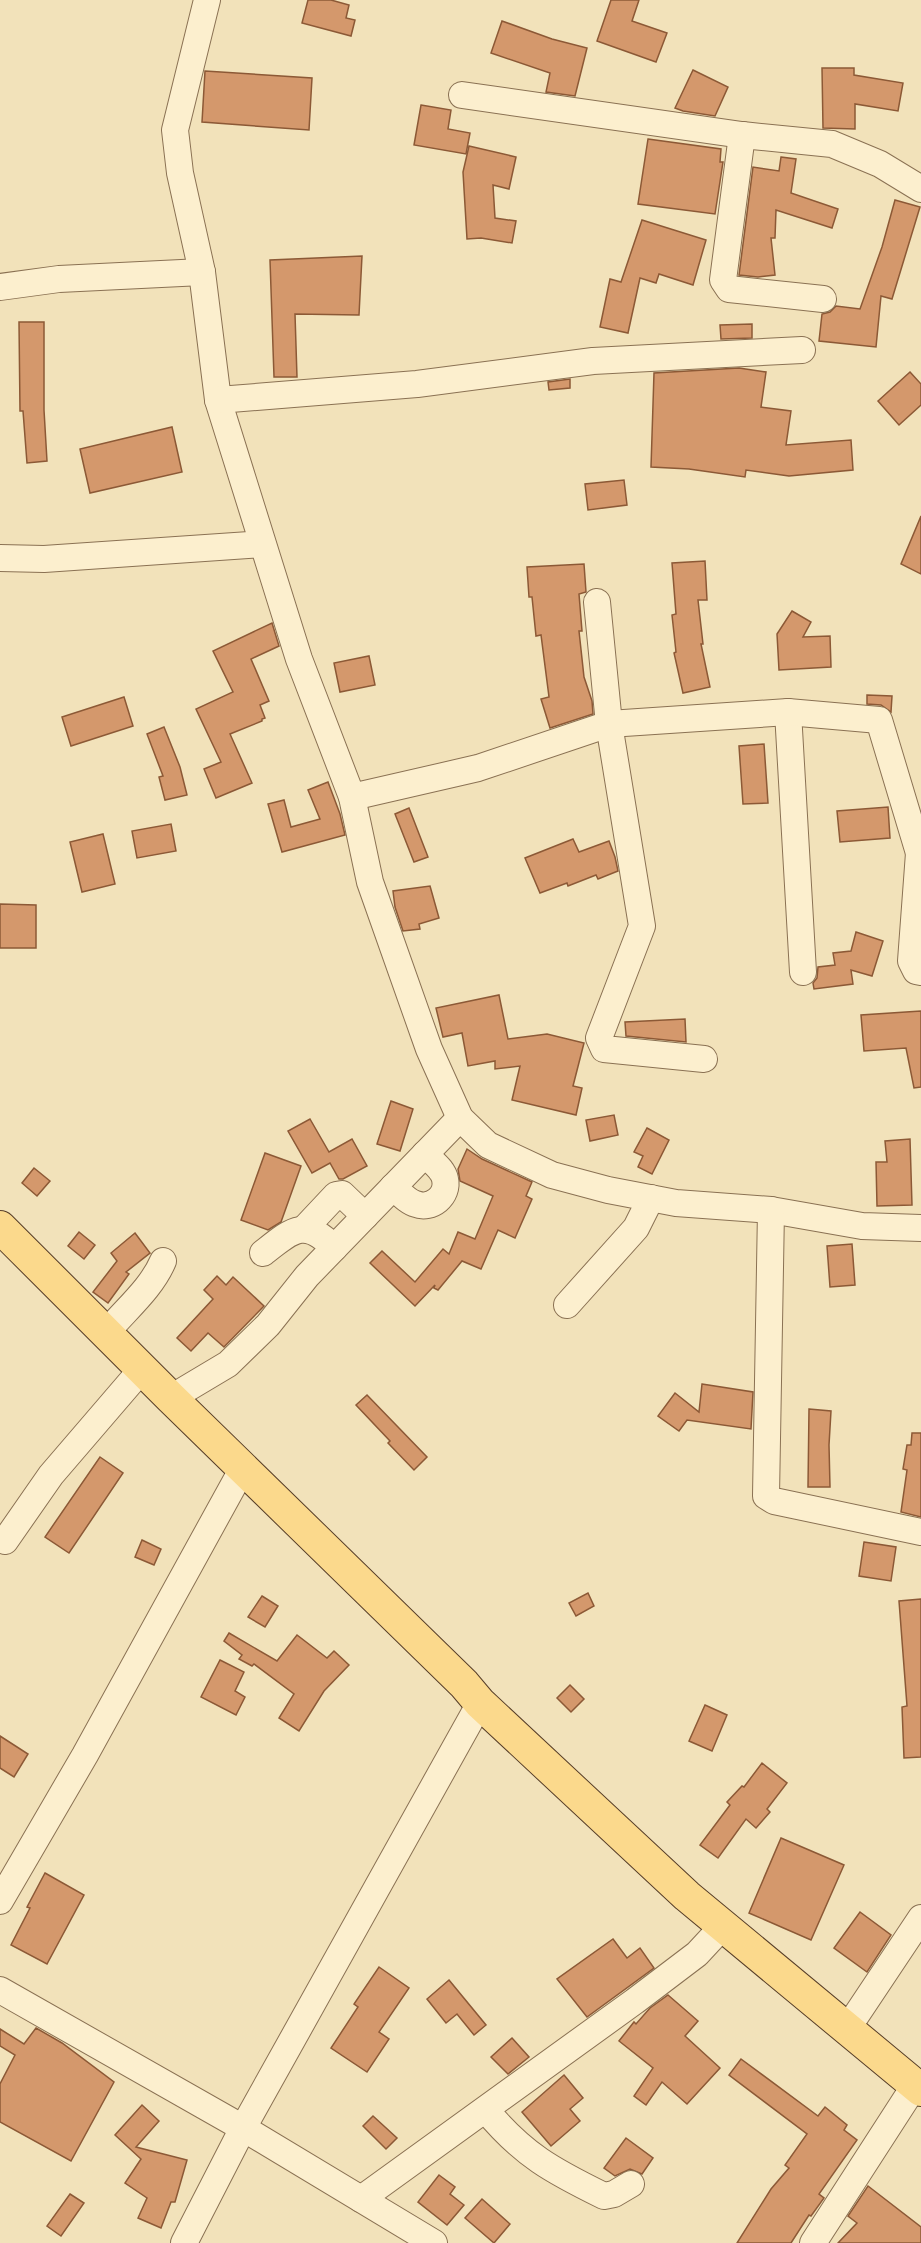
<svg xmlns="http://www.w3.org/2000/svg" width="921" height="2243" font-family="Bitter,serif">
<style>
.building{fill:#d4986c;stroke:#8c5936;stroke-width:1.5}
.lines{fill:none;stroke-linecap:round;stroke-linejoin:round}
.minor-casing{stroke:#8a7153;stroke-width:28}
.major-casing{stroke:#573e28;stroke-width:34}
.minor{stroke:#fcefce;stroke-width:26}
.major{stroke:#fbd98c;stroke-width:32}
</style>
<rect width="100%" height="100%" fill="#f2e2ba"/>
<g class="building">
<path d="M308,0H331L349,5L346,18L355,20L351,36L302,23Z"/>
<path d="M611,0H639L632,21L667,33L656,62L597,41Z"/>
<path d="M502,21L552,39L587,48L575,96L546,92L550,73L491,53Z"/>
<path d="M822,68H854V75L903,83L898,111L855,104V129L823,128Z"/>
<path d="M693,70L728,87L715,116L683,111L675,108Z"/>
<path d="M205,71L312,78L309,130L202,122Z"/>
<path d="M421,105L451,110L448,129L470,133L466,154L414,145Z"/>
<path d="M648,139L721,149L720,162H723L715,214L638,204Z"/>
<path d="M469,146L516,157L509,189L493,185L495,218L516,221L512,243L481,238L467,239L463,172Z"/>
<path d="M781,157L796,159L791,193L838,209L832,228L776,210L775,238H771L775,275L758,277L739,275L753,167L779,171Z"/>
<path d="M895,200L920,207L892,299L881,296L876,347L819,341L822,314L830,312L836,306L860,309L882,247Z"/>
<path d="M642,220L706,240L693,285L659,274L656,283L640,278L628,333L600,327L610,279L621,282Z"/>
<path d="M362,256L359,315L295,314L297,377H274L270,260Z"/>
<path d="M19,322H44V410L47,461L27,463L23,411H20Z"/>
<path d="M752,324V338L721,339L720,325Z"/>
<path d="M739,368L766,372L761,407L791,411L786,445L851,440L853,470L789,476L746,470L745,477L689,469L651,467L654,373Z"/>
<path d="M910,372L921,384V405L899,425L878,401Z"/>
<path d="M570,379V388L549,390L548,382Z"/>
<path d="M172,427L182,472L90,493L80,449Z"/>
<path d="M624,480L627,505L588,510L585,484Z"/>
<path d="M921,516V574L901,564Z"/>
<path d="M705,561L707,600H698L703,644H701L710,687L683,693L674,653L676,652L672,615L676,614L672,563Z"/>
<path d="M584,564L586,592L579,594L582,631H579L584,677L592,701L593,714L550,728L541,699L549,697L541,635L536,636L532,597H529L527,567Z"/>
<path d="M792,611L811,622L803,637L830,636L831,667L779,670L777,634Z"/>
<path d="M272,623L279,646L251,659L269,701L260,705L265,718L262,719V721L230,734L252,783L216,798L204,769L221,762L196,709L233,692L213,651Z"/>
<path d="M369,656L375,685L340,692L334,663Z"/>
<path d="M867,695L892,696L891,712L881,705L867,704Z"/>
<path d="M124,697L133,726L71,746L62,717Z"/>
<path d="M164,727L180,767L187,795L165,800L159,777L163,776L147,734Z"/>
<path d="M764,744L768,803L743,804L739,746Z"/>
<path d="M328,782L340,814L345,835L282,852L268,804L284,800L291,827L320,819L308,790Z"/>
<path d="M888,807L890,838L840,842L837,811Z"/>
<path d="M409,808L428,857L414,862L395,814Z"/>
<path d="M171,824L176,851L137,858L132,831Z"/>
<path d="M103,834L115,884L82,892L70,842Z"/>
<path d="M573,839L579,852L609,841L615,857L618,871L598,879L596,875L568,886L567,883L540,893L525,858Z"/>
<path d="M430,886L439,918L419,924L420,929L403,931L395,907L393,891Z"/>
<path d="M0,904L36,905V948H0Z"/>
<path d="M856,932L883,941L872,976L851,970L853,984L814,989L813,983L817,978L818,967L835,965L833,953L851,951Z"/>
<path d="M499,995L508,1039L547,1034L584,1043L573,1086L582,1088L576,1115L512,1100L520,1066L495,1069V1061L468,1066L462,1033L443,1037L436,1008Z"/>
<path d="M921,1011V1087L914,1088L906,1048L864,1051L861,1015Z"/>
<path d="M685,1019L686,1042L626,1036L625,1022Z"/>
<path d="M391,1101L413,1109L400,1151L377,1144Z"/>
<path d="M614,1115L618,1135L590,1141L586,1120Z"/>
<path d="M310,1119L329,1152L352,1139L367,1166L343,1179H339L330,1163L312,1173L288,1131Z"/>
<path d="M647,1128L669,1140L652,1174L638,1167L643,1156L634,1152Z"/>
<path d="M910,1139L912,1205L877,1206L876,1162H887L885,1141Z"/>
<path d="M467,1149L482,1159L532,1182L526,1196L532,1199L515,1238L498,1230L481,1269L462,1261L438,1290L434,1288L435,1285L415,1306L370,1263L382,1251L415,1282L443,1249L449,1254L458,1232L475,1239L493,1196L460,1181L458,1169Z"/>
<path d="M265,1153L301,1166L281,1222L268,1230L241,1220Z"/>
<path d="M34,1168L50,1181L37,1196L22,1183Z"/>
<path d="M79,1232L95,1245L84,1259L68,1246Z"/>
<path d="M135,1233L150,1253L126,1272L129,1274L108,1303L93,1292L117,1261L111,1253Z"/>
<path d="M852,1244L855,1285L830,1287L827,1246Z"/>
<path d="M217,1276L226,1285L233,1277L264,1306L224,1347L208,1333L191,1351L177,1338L213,1299L204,1290Z"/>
<path d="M702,1384L753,1392L751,1429L687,1420L679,1431L658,1416L675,1393L699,1412Z"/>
<path d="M367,1395L427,1457L414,1470L388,1443L390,1441L356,1405Z"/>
<path d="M809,1409L831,1411L829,1445L830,1487H808Z"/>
<path d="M912,1433H921V1517L901,1512L907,1470L903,1469L907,1445H911Z"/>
<path d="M100,1457L123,1473L69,1553L45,1537Z"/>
<path d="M142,1540L161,1549L154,1565L135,1557Z"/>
<path d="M864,1542L896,1547L891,1581L859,1576Z"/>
<path d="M588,1593L594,1606L576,1616L569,1603Z"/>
<path d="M262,1596L278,1606L265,1627L248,1617Z"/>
<path d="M921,1599V1757L904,1758L902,1707L907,1706L899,1601Z"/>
<path d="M229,1633L277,1661L297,1635L327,1658L334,1651L349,1665L324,1691L299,1731L279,1718L294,1694L254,1664L252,1666L239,1659L242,1655L224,1641Z"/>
<path d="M220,1660L244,1672L235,1691L245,1697L236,1715L201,1697Z"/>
<path d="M570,1685L584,1699L571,1712L557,1698Z"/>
<path d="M705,1705L727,1715L712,1751L689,1741Z"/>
<path d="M0,1736L28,1754L14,1777L0,1768Z"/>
<path d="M762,1763L787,1783L767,1809L770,1812L756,1828L746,1819L718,1858L700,1845L730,1805L727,1802L742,1786L744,1787Z"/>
<path d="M781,1838L844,1865L811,1940L749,1913Z"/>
<path d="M45,1873L84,1895L47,1964L11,1945L30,1908L27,1907Z"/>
<path d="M860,1912L891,1935L867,1972L834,1948Z"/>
<path d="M613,1939L627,1958L640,1948L654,1968L587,2017L557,1979Z"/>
<path d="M379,1967L409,1988L379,2032L389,2039L367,2072L331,2048L358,2007L354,2004Z"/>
<path d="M449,1980L486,2025L474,2035L457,2014L446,2023L427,1999Z"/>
<path d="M668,1995L698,2021L685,2036L720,2068L687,2104L662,2082L646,2105L634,2096L653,2068L619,2041L634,2022L636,2024L650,2008Z"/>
<path d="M36,2028L62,2043L114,2082L71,2161L0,2122V2084L15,2055L0,2046V2029L24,2044Z"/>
<path d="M512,2038L529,2057L508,2074L491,2057Z"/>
<path d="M741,2059L818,2116L825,2107L847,2125L844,2130L857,2140L819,2194L824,2198L811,2216L809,2215L791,2243H737L771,2189L789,2168L785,2165L807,2134L729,2075Z"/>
<path d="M564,2075L583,2098L570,2109L580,2121L551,2146L522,2112Z"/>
<path d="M142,2105L159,2121L136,2147L187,2160L175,2202H171L161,2228L138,2218L147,2198L125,2183L141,2159L115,2135Z"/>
<path d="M373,2116L397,2138L386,2149L363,2126Z"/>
<path d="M626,2138L653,2158L642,2174L630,2169L615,2176L604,2168Z"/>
<path d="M439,2175L455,2187L450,2194L464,2205L447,2225L418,2202Z"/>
<path d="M868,2186L921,2227V2243H838L857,2223L848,2216Z"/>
<path d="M70,2194L84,2203L61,2236L47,2226Z"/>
<path d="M482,2199L510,2224L494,2243L465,2218Z"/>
</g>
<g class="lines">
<g class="minor-casing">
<g id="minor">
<path d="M207,0L175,130L180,173L202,272L218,400L299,659L352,797L370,882L429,1049L460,1118L488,1145L552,1175L608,1190L676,1203L771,1210L862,1226L921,1228"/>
<path d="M462,95L742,135L832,144L880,164L921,189"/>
<path d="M742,135L723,280L729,289L823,299"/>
<path d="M0,287L59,279L202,272"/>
<path d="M218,400L417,384L593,361L802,350"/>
<path d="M0,558L44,559L262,544"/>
<path d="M597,602L609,724L642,926L599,1038L604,1049L704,1059"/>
<path d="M788,712L803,972"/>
<path d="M352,797L478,768L609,724L788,712L879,720L919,853H921"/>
<path d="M919,853L911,961L916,971L921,972"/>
<path d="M393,1187C400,1193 408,1202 416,1204C431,1210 449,1196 445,1179C443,1169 432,1162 425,1154"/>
<path d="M771,1210L766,1496L774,1501L921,1532"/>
<path d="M305,1228L336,1195L342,1194L365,1216"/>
<path d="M263,1253C292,1230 305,1217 334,1248"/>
<path d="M567,1305L636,1228L651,1198"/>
<path d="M106,1333C126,1309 151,1289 163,1261"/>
<path d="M171,1398L228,1364L268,1325L307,1276L460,1118"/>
<path d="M5,1541L51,1475L142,1369"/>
<path d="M0,1901L85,1755L243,1468"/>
<path d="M0,1990L243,2128L434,2243"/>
<path d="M847,2029L921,1918"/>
<path d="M486,2110C523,2155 553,2171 604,2196L614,2194L631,2184"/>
<path d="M361,2199L635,2001L697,1954L723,1926"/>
<path d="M184,2243L243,2128L480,1703"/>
<path d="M813,2243L915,2085"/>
</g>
</g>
<g class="major-casing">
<path id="major" d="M0,1227L171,1398L464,1684L480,1703L687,1896L921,2090"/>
</g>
<use href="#minor" class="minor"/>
<use href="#major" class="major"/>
</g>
</svg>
